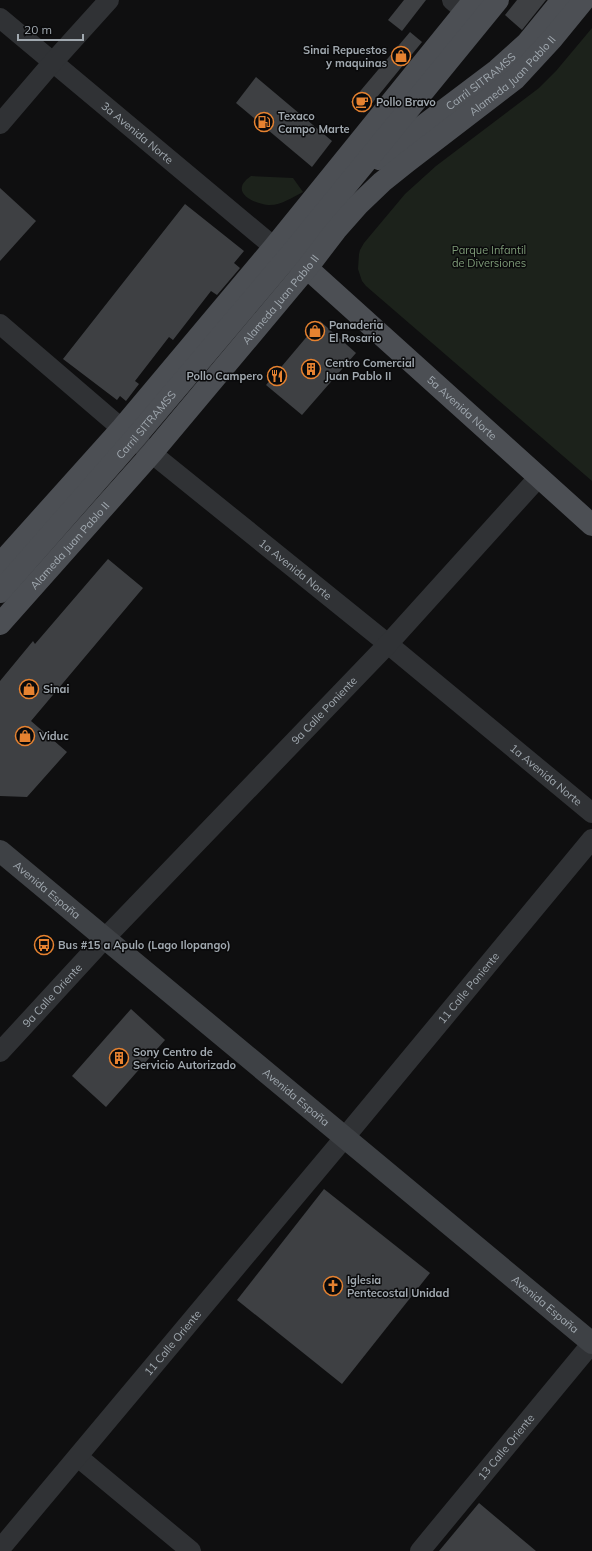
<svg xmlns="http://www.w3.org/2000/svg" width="592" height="1551" font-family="Mulish,sans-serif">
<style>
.green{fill:#1c221b}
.building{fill:#3e4043}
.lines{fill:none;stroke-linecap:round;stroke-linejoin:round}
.minor{stroke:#303235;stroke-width:20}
.secondary{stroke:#3e4145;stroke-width:22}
.primary{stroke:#4c4f54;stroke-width:22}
.labels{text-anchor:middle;stroke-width:3;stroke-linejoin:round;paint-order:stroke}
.poi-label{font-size:11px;font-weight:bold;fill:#a1a9b0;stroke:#0a0a0b;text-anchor:start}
.street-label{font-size:11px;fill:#a1a9b0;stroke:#0a0a0b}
.park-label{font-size:11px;fill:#7e9b78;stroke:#0a0a0b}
</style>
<rect width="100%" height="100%" fill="#0f0f10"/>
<g class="green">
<path d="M592,28V481L366,286L362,281L358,269L359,254L360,250L364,243L405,194L436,166L539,88L556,71Z"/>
<path d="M251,176L293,178L303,192C293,197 280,206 268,205C251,203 229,191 251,176Z"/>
</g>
<g class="building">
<path d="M404,0H426L402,31L388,20Z"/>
<path d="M517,0H546L522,30L505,15Z"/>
<path d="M410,32L422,42L364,113L351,102Z"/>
<path d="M256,77L332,141L312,167L236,103Z"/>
<path d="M0,188L36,221L0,261Z"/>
<path d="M185,204L244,251L234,263L240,268L217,295L211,291L173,340L169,337L135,381L139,384L126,401L120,396L117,400L63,359Z"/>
<path d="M320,321L356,353L302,415L266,385Z"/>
<path d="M108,559L143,588L31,721L67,752L27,797L0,796V681L33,641L35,644Z"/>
<path d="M131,1009L165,1040L106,1107L72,1076Z"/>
<path d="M324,1189L430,1273L342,1384L237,1300Z"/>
<path d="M479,1503L536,1551H439Z"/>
</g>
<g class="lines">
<g class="minor">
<path d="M452,0L465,11"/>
<path id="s1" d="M0,18L274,247"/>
<path d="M0,124L53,62L109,0"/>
<path id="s2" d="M0,324L134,439L388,644L592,813"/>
<path id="s3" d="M0,1052L105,938L388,644L538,478"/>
<path d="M78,1457L191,1551"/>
<path id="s4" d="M0,1549L345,1137L592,839"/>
<path id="s5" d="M420,1551L592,1343"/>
</g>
<path class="secondary" id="s6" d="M0,851L592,1343"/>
<g class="primary">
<path id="s7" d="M379,159L497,70L527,43L562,0"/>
<path id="s8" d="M294,260L307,268L592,525"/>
<path d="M0,564L122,428L274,247L474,0"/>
<path id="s9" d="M0,592L134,439L289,256L498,0"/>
<path id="s10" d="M0,624L152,453L307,268L336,230L359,204L382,182L407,162L515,79L552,39L584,0"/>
</g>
</g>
<defs>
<g id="shop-ring" transform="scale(1)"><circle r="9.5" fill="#0a0a0b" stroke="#e68230" stroke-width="1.5"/><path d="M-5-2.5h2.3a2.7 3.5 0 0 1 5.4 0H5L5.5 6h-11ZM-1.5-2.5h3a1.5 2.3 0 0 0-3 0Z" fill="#e68230"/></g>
<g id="cafe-ring" transform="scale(1)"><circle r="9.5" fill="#0a0a0b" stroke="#e68230" stroke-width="1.5"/><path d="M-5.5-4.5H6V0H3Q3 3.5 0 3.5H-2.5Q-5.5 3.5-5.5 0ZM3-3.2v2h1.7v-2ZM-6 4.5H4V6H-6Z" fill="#e68230"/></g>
<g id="fuel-ring" transform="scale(1)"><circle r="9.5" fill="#0a0a0b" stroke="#e68230" stroke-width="1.5"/><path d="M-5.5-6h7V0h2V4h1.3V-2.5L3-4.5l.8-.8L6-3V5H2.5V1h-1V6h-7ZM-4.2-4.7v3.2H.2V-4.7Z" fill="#e68230"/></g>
<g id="building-ring" transform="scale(1)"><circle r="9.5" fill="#0a0a0b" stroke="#e68230" stroke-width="1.5"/><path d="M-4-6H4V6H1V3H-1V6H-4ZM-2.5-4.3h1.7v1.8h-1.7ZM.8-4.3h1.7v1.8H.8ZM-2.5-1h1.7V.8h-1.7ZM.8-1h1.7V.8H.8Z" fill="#e68230"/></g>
<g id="restaurant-ring" transform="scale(1)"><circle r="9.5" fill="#0a0a0b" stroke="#e68230" stroke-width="1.5"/><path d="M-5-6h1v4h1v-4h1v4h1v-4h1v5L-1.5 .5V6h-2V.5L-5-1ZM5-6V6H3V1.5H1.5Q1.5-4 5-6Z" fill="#e68230"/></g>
<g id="bus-ring" transform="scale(1)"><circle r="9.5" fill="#0a0a0b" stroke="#e68230" stroke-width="1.5"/><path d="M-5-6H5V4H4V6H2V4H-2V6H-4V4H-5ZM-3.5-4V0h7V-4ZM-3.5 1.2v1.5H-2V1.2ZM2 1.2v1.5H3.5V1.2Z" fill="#e68230"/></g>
<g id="church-ring" transform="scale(1)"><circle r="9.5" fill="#0a0a0b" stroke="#e68230" stroke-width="1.5"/><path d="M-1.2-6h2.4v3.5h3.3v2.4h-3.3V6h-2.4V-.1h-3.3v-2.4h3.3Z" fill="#e68230"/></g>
</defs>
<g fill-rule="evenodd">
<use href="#shop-ring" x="401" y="56"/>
<use href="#cafe-ring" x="362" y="102"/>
<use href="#fuel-ring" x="264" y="122"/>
<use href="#shop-ring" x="315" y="331"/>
<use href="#building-ring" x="311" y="369"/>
<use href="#restaurant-ring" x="277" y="376"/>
<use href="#shop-ring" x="29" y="689"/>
<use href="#shop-ring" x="25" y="736"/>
<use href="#bus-ring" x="44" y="945"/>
<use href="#building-ring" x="119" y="1058"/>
<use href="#church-ring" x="333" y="1286"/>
</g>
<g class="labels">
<g class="poi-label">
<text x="387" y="54" text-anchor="end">Sinai Repuestos<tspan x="387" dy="13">y maquinas</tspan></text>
<text x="376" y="106">Pollo Bravo</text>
<text x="278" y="120">Texaco<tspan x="278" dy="13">Campo Marte</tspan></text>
<text x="329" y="329">Panaderia<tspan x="329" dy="13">El Rosario</tspan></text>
<text x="325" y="367">Centro Comercial<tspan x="325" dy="13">Juan Pablo II</tspan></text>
<text x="263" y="380" text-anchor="end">Pollo Campero</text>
<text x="43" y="693">Sinai</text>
<text x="39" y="740">Viduc</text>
<text x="58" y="949">Bus #15 a Apulo (Lago Ilopango)</text>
<text x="133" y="1056">Sony Centro de<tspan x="133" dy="13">Servicio Autorizado</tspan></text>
<text x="347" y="1284">Iglesia<tspan x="347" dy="13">Pentecostal Unidad</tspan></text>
</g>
<g class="street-label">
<text dy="4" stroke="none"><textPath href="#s10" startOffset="753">Alameda Juan Pablo II</textPath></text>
<text dy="4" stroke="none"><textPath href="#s7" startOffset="128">Carril SITRAMSS</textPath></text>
<text dy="4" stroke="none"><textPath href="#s1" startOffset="179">3a Avenida Norte</textPath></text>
<text dy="4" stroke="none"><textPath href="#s10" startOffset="429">Alameda Juan Pablo II</textPath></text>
<text dy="4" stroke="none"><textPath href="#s8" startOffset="224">5a Avenida Norte</textPath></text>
<text dy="4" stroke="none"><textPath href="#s9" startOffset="222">Carril SITRAMSS</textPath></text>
<text dy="4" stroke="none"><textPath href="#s10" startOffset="105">Alameda Juan Pablo II</textPath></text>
<text dy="4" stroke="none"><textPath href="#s2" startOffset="384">1a Avenida Norte</textPath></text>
<text dy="4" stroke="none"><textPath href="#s3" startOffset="471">9a Calle Poniente</textPath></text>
<text dy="4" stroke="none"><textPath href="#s2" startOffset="708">1a Avenida Norte</textPath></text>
<text dy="4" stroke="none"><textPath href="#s6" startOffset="61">Avenida España</textPath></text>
<text dy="4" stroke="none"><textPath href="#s4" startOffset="731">11 Calle Poniente</textPath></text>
<text dy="4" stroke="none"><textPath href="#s3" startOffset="77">9a Calle Oriente</textPath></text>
<text dy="4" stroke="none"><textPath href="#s6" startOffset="385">Avenida España</textPath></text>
<text dy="4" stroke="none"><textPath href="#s6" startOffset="709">Avenida España</textPath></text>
<text dy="4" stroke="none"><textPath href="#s4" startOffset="269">11 Calle Oriente</textPath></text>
<text dy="4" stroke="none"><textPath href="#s5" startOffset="135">13 Calle Oriente</textPath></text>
</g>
<g class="park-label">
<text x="489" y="254">Parque Infantil<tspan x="489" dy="13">de Diversiones</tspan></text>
</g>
</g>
<path d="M18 34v6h65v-6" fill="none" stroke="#a1a9b0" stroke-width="2"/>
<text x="24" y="34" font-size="12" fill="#a1a9b0" stroke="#0a0a0b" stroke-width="3" paint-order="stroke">20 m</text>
</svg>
